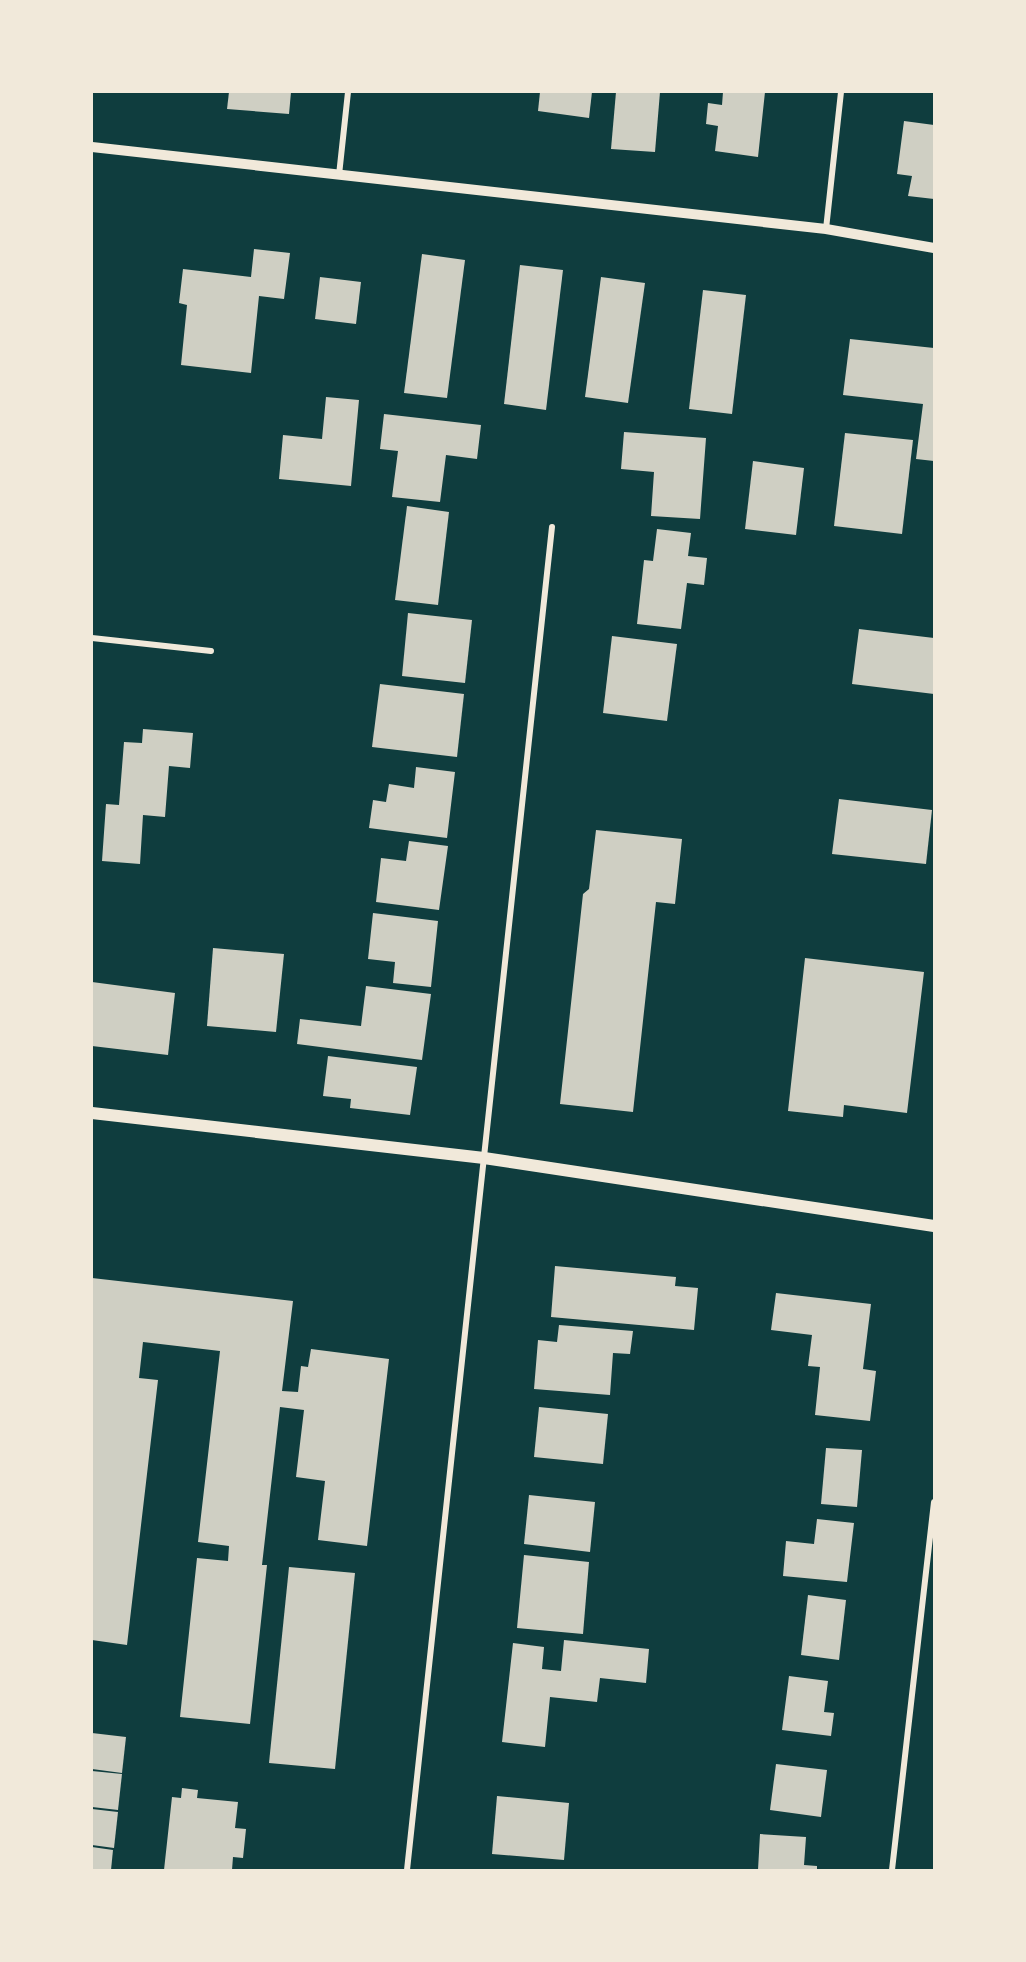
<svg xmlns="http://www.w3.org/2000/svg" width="1026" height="1962" font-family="'IBM Plex Sans',sans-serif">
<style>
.building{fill:#cfcfc3}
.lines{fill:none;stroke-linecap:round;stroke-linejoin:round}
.minor{stroke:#f1e9da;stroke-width:6}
.tertiary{stroke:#f1e9da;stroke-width:10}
.secondary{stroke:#f1e9da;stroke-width:12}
</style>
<rect width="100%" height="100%" fill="#0f3d3e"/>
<g class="building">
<path d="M229,92H291L289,114L227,109Z"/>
<path d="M540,92H592L589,118L538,111Z"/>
<path d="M616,92H660L655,152L611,149Z"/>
<path d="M723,92H765L758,157L715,151L718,126L706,124L708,103L722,105Z"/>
<path d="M904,121L934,125V199L908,196L912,176L897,174Z"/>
<path d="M254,249L290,253L284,299L259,296L251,373L181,365L187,305L179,303L183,269L251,277Z"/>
<path d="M422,254L465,260L447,398L404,393Z"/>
<path d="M520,265L563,270L546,410L504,404Z"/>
<path d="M320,277L361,282L356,324L315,319Z"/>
<path d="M601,277L645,283L628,403L585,397Z"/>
<path d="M703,290L746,295L732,414L689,409Z"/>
<path d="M850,339L934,348V461L916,459L923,404L843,395Z"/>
<path d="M326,397L359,400L351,486L279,479L283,435L322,439Z"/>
<path d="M384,414L481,425L477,459L446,455L440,502L392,497L398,451L380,449Z"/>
<path d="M624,432L706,438L700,519L651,516L654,472L621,469Z"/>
<path d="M845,433L913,440L902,534L834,526Z"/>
<path d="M753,461L804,468L796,535L745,529Z"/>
<path d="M407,506L449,512L438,605L395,600Z"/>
<path d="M657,529L691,533L688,556L707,558L704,585L687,583L681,629L637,624L644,560L653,561Z"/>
<path d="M408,613L472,620L465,683L402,676Z"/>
<path d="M859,629L934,638V694L852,684Z"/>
<path d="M612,636L677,644L667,721L603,713Z"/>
<path d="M380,684L464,694L457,757L372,747Z"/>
<path d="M143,729L193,733L190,768L169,766L165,817L143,815L140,864L102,861L106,804L119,805L124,742L142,743Z"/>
<path d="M416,767L455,772L447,838L369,828L373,800L386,802L389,784L414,788Z"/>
<path d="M839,799L932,810L926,864L832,854Z"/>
<path d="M596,830L682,839L675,904L656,902L633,1112L560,1104L583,894L589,889Z"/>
<path d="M409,841L448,846L439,910L376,902L381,858L406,861Z"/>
<path d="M373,913L438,921L431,987L393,983L395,962L368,959Z"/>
<path d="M213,948L284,954L276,1032L207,1026Z"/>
<path d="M805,958L924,972L907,1113L844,1105L843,1117L788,1111Z"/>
<path d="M92,982L175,993L168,1055L92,1046Z"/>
<path d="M366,986L431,994L422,1060L297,1044L300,1019L361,1026Z"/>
<path d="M328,1056L417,1067L410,1115L350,1108L351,1099L323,1096Z"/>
<path d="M555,1266L676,1277L675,1286L698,1288L694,1330L551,1317Z"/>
<path d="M92,1278L293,1301L282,1391L298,1392L301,1366L308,1367L311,1349L389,1359L367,1546L318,1540L325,1481L296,1477L304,1410L280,1407L262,1565H267L250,1724L180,1717L197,1558L228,1561L229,1546L198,1542L220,1351L143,1342L139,1378L158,1380L127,1645L92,1640Z"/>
<path d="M776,1293L871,1304L863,1369L876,1371L870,1421L815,1415L820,1367L808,1366L812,1335L771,1330Z"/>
<path d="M559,1325L633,1331L630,1354L613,1353L610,1395L534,1389L538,1340L557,1342Z"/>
<path d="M539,1407L608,1414L603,1464L534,1457Z"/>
<path d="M826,1448L862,1450L857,1507L821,1504Z"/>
<path d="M529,1495L595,1502L590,1552L524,1544Z"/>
<path d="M817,1519L854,1523L847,1582L783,1576L786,1541L814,1544Z"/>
<path d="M524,1555L589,1562L583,1634L517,1628Z"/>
<path d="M289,1567L355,1573L335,1769L269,1763Z"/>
<path d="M808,1595L846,1600L839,1660L801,1655Z"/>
<path d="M564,1640L649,1649L646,1683L600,1678L597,1702L550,1697L545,1747L502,1742L513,1643L544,1647L542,1669L561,1671Z"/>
<path d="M789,1676L828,1681L824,1712L834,1713L831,1736L782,1730Z"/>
<path d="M92,1733L126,1737L122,1773L92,1769Z"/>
<path d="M776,1764L827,1770L821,1817L770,1810Z"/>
<path d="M92,1771L122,1774L118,1810L92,1807Z"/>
<path d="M182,1788L198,1790L197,1798L238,1802L235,1828L246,1829L243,1858L233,1857L232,1870H164L172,1797L181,1798Z"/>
<path d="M497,1796L569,1803L564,1860L492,1854Z"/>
<path d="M92,1809L118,1812L114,1848L92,1845Z"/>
<path d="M760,1834L806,1837L804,1865L817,1866V1870H758Z"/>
<path d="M92,1847L113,1850L111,1870H92Z"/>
</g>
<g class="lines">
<g class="minor">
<path d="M339,175L348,92"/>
<path d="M826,229L841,92"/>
<path d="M92,638L211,651"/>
<path d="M407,1870L552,527"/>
<path d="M892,1870L934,1502"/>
</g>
<path class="tertiary" d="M92,147L826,229L934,248"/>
<path class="secondary" d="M92,1113L484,1158L934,1226"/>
</g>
<rect width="1026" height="1962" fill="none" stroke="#f1e9da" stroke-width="186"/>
</svg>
